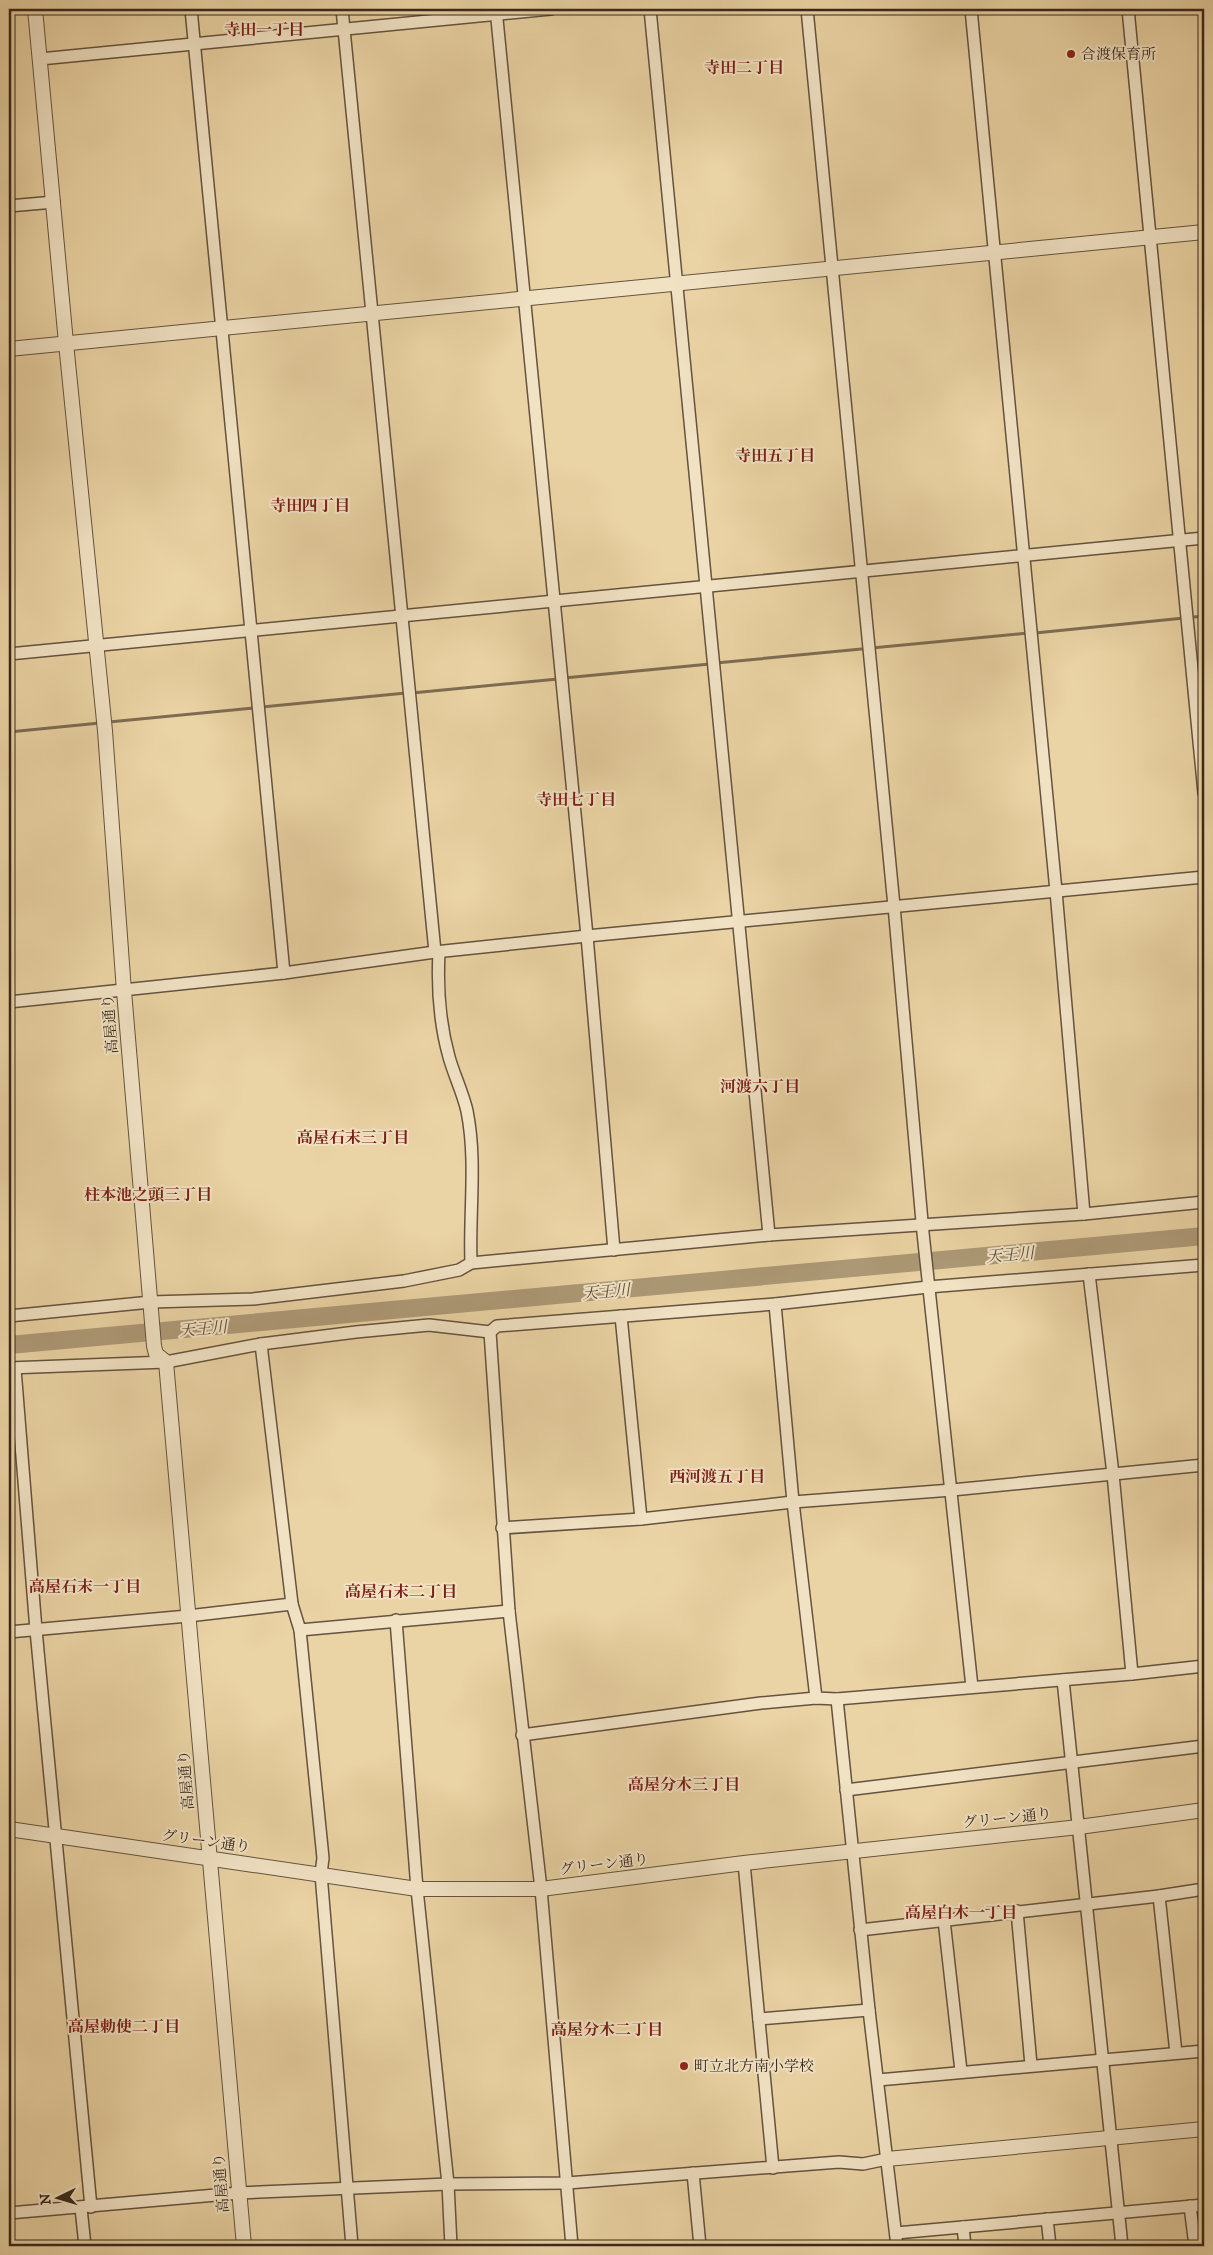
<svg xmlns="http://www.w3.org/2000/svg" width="1213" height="2255" font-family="'IM FELL DW Pica','Noto Serif JP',serif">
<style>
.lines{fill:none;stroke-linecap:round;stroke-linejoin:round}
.stream{stroke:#7e6c52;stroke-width:3}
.river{stroke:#ad9976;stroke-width:18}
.minor-casing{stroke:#64533e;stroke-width:14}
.tertiary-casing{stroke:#64533e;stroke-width:16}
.minor{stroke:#f1e2c4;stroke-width:11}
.tertiary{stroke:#f1e2c4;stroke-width:14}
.poi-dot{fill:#8f2418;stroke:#f1e2c4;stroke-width:2}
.labels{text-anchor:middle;stroke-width:4;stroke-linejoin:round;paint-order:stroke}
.poi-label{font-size:15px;fill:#38281c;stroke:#f1e2c4;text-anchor:start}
.street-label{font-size:15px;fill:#38281c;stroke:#f1e2c4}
.neighbourhood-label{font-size:16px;font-weight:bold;fill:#7a1f14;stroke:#f1e2c4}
.water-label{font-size:16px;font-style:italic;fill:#5b4a37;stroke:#f1e2c4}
</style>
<rect width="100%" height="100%" fill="#ead3a4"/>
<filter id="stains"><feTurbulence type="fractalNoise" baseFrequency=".004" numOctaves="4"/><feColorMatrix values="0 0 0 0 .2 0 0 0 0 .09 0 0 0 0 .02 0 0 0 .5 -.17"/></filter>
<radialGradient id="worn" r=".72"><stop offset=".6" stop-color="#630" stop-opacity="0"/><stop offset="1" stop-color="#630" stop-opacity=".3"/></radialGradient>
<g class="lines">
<g class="stream">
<path d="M1035,633L1204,616"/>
<path d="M716,663L1028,633"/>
<path d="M564,678L710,664"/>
<path d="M412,693L558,679"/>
<path d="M109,722L406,693"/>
<path d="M9,732L100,723"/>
</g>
<path class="river" d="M9,1345L1204,1236"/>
<g class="minor-casing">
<g id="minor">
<path d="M191,9L284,973"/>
<path d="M342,9L435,952"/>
<path d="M496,9L587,936L614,1250"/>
<path d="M650,9L769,1235"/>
<path d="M807,9L894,906L923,1233L972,1687"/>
<path d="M971,9L1056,891L1084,1214"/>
<path d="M1128,9L1204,793"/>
<path d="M40,59L551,9"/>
<path d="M9,206L54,202"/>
<path d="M9,654L1204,538"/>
<path d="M439,952C437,989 439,1021 449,1057C454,1075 463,1093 467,1111C477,1161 469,1213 471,1263"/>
<path d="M9,1002L284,973L435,952L587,936L1204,877"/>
<path d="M1089,1274L1113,1474L1132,1674"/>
<path d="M775,1304L793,1502L816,1698"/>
<path d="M9,1316L151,1302L253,1299L404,1281L459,1270L471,1263L769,1235L1084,1214L1204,1202"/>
<path d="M621,1316L641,1519"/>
<path d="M261,1344L292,1604L300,1630L323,1858L321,1874L352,2246"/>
<path d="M9,1368L166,1362L261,1344L356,1332L429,1325L490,1332"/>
<path d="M15,1369L36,1630L91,2207"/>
<path d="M502,1528L641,1519L793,1502L952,1490L1204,1465"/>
<path d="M396,1620L417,1889L448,2184L451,2246"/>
<path d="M300,1630L509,1611"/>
<path d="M9,1632L188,1616L292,1604"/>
<path d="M1063,1680L1122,2246"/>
<path d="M837,1699L869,2010L897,2246"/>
<path d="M522,1735L761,1703L816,1698L837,1699L1132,1674L1204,1666"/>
<path d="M846,1790L1204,1746"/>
<path d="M744,1863L773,2168"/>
<path d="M1159,1896L1176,2053"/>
<path d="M1017,1911L1031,2065"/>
<path d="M944,1920L961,2071"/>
<path d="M860,1930L1159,1896L1204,1889"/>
<path d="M759,2019L869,2010"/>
<path d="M878,2080L1204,2051"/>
<path d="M693,2173L700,2246"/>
<path d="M1190,2206L1195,2246"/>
<path d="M81,2208L85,2246"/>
<path d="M9,2213L239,2193L448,2184L567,2183L839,2162L863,2164L887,2159"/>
<path d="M1047,2219L1050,2246"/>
<path d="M963,2227L965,2246"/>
<path d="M896,2233L1204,2205"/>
<path d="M572,2246L541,1889L509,1611L490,1332L497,1326L775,1304L928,1287L1204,1265"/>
</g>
</g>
<g class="tertiary-casing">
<g id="tertiary">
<path d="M35,9L66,343L105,731L124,991L154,1346L156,1354L166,1362L244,2246"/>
<path d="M9,349L1204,232"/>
<path d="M9,1829L417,1889H541L744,1863L1079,1827L1204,1810"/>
<path d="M887,2159L1204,2129"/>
</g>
</g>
<use href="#minor" class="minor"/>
<use href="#tertiary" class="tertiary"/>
</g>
<g class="poi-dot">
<circle cx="1071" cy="54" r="5"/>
<circle cx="684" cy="2066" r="5"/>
</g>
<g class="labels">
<g class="poi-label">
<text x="1081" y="59">合渡保育所</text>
<text x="694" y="2071">町立北方南小学校</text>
</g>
<g class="street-label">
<text transform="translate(110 1024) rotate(-95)" y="5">高屋通り</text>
<text transform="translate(186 1780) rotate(-95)" y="5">高屋通り</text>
<text transform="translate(1007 1818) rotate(-6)" y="5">グリーン通り</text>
<text transform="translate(206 1841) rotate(8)" y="5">グリーン通り</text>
<text transform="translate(604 1864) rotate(-7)" y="5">グリーン通り</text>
<text transform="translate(221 2183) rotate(-95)" y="5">高屋通り</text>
</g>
<g class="neighbourhood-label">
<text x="264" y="35">寺田一丁目</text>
<text x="744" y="73">寺田二丁目</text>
<text x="775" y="461">寺田五丁目</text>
<text x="310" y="511">寺田四丁目</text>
<text x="576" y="805">寺田七丁目</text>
<text x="760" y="1092">河渡六丁目</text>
<text x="353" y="1143">高屋石末三丁目</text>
<text x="148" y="1200">柱本池之頭三丁目</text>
<text x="717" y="1482">西河渡五丁目</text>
<text x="85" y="1592">高屋石末一丁目</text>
<text x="401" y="1597">高屋石末二丁目</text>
<text x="684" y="1790">高屋分木三丁目</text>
<text x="961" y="1918">高屋白木一丁目</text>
<text x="124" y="2032">高屋勅使二丁目</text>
<text x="607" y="2035">高屋分木二丁目</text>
</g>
<g class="water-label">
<text transform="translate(1010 1254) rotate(-5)" y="6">天王川</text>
<text transform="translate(606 1291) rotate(-5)" y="6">天王川</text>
<text transform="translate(203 1328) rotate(-5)" y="6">天王川</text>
</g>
</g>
<rect width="1213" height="2255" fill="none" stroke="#ead3a4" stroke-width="30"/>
<rect x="10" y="10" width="1193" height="2235" fill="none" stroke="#38281c" stroke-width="2.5"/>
<rect x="15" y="15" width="1183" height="2225" fill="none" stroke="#38281c"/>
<g transform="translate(58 2198) rotate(265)" stroke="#f1e2c4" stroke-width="4" paint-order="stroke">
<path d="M0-4L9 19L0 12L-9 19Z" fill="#38281c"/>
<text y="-8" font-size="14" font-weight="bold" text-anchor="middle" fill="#38281c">N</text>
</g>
<rect width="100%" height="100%" filter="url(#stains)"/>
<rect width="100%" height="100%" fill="url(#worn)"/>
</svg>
